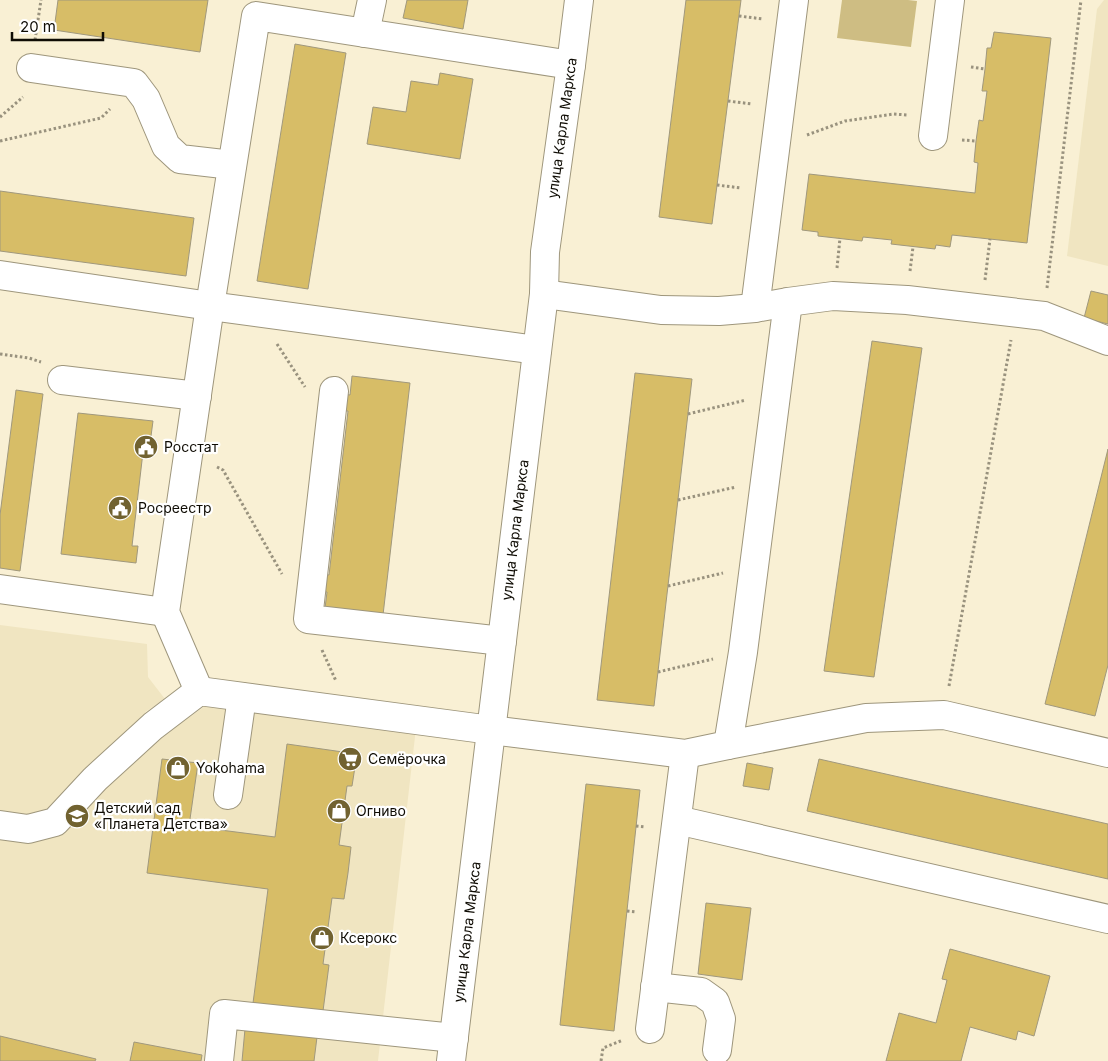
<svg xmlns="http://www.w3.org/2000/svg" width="1108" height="1061" font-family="Inter,sans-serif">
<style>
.built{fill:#f0e5c1}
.green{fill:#cebd83}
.building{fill:#d7bd67;stroke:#a0987d}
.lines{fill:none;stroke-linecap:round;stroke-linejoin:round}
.minor-casing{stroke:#9e967c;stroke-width:30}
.path{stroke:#99927e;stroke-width:3;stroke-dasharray:2.5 2.5;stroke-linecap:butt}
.minor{stroke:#fff;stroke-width:28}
.labels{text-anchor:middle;stroke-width:4.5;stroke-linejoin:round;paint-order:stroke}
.street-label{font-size:14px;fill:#0f0c04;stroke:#fff}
.poi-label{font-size:14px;fill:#0f0c04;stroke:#fff;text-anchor:start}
</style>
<rect width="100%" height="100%" fill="#f9f0d4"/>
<g class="built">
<path d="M1104,0H1108V266L1067,256L1097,9Z"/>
<path d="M0,625L147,644L148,677L165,699L145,712L160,738L208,704L416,728L378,1061H0Z"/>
</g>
<path class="green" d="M842,0H908L917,1L911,47L837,38Z"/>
<g class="building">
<path d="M58,0H208L200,52L54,30Z"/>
<path d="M407,0H468L463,29L403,18Z"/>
<path d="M686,0H741L712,224L659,217Z"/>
<path d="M994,32L1051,38L1027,243L952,235L950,247L936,245L935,249L891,244L892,240L863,237L862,241L818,236V232L802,230L809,174L975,193L978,163L974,162L976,141L979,120L983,121L987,91H982L985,69L987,48H991Z"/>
<path d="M295,44L346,53L308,289L257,281Z"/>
<path d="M440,73L473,79L460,159L367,144L373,107L406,112L411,81L438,85Z"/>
<path d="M0,191L194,218L186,276L0,251Z"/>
<path d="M1091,291L1108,295V324L1084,318Z"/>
<path d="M872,341L922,348L874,677L824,671Z"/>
<path d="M635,373L692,379L654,706L597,700Z"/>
<path d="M352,376L410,383L383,615L325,608L327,592H320L322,574L329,575L348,411H341L343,394L350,395Z"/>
<path d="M16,390L43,394L20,571L0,568V515Z"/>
<path d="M78,413L153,421L151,436L145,435L132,546H138L136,563L61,554Z"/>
<path d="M1108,449V665L1095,716L1045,704Z"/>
<path d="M287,744L357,754L352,786H347L339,845L351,847L348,873L344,899L332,898L323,964L329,965L323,1011L253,1003L268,889L147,873L162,759L198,763L189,826L275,837Z"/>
<path d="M819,759L1108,824V879L807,811Z"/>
<path d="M747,763L773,768L769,790L743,786Z"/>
<path d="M586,784L640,790L614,1031L560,1025Z"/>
<path d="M706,903L751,908L742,980L698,974Z"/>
<path d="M950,949L1050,976L1034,1036L1018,1031L1016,1040L970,1027L961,1061H886L899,1013L936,1023L947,980L942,979Z"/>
<path d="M245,1029L317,1037L314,1061H242Z"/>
<path d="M0,1036L96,1059L95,1061H0Z"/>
<path d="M134,1042L202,1055L201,1061H130Z"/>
</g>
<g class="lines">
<g class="minor-casing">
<g id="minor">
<path d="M365,33L372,0"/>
<path d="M31,68L134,83L146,99L166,146L180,159L232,165"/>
<path d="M933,136L950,0"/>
<path d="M0,275L210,306L537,350"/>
<path d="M544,294L661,310L719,311L755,308L788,302L833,296L907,300L1044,316L1108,341"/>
<path d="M755,308L794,0"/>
<path d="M62,380L197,396"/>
<path d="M334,391L308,619L502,641"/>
<path d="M0,589L165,612"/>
<path d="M199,691L165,612L210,306L256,16L571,65"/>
<path d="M728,745L866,718L944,715L1108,753"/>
<path d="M228,795L242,697"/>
<path d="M677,820L1108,919"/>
<path d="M0,825L28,829L55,822L95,779L153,726L199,691L491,730L685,754L728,745L743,652L788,302"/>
<path d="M655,987L701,992L715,1002L721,1019L717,1050"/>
<path d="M650,1029L685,754"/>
<path d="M219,1061L224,1014L454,1038"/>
<path d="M451,1061L544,294L545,252L571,65L579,0"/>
</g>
</g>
<g class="path">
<path d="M739,16L763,19"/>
<path d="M35,40L41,0"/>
<path d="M971,67L985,69"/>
<path d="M728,101L752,104"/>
<path d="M0,117L23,97"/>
<path d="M807,135L845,121L894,114L907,115"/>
<path d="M962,140L976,141"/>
<path d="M0,141L101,118L110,109"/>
<path d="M717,185L741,188"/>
<path d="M837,268L840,238"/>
<path d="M910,271L913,247"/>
<path d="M985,280L990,239"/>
<path d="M1047,288L1081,0"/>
<path d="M277,344L305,387"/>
<path d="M0,354L29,358L41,362"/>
<path d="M688,414L746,400"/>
<path d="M217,467L223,470L282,574"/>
<path d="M678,500L736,487"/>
<path d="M668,586L723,573"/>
<path d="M322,650L336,681"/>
<path d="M658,672L713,659"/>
<path d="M949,686L1011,340"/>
<path d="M636,826L645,827"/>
<path d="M627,911L636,912"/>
<path d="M601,1061L603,1048L623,1040"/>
</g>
<use href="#minor" class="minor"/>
</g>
<defs>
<g id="civic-disc" transform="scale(1.25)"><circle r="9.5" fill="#716230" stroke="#fff"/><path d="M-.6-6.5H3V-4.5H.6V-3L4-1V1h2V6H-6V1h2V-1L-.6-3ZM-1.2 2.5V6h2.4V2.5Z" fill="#fff"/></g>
<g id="supermarket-disc" transform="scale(1.25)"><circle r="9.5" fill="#716230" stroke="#fff"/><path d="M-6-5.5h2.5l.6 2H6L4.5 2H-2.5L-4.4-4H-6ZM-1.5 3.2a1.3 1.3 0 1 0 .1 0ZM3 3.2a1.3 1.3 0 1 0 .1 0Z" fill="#fff"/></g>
<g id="shop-disc" transform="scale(1.25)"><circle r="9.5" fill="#716230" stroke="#fff"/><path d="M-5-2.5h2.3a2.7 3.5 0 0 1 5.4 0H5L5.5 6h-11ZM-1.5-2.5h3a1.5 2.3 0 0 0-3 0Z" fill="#fff"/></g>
<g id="school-disc" transform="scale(1.25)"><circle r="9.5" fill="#716230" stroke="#fff"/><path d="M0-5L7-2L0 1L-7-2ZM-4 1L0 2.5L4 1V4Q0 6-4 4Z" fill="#fff"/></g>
</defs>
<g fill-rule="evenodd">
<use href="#civic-disc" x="146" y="447"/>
<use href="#civic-disc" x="120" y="508"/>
<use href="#supermarket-disc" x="350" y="759"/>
<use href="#shop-disc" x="178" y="768"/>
<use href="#shop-disc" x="339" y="811"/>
<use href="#school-disc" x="77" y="816"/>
<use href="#shop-disc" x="322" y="938"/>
</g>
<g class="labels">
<g class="street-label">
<text transform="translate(562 128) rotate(-82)" y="5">улица Карла Маркса</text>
<text transform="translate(515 530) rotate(-83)" y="5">улица Карла Маркса</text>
<text transform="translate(467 932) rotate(-83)" y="5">улица Карла Маркса</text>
</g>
<g class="poi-label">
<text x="164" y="452">Росстат</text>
<text x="138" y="513">Росреестр</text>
<text x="368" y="764">Семёрочка</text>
<text x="196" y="773">Yokohama</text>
<text x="94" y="813">Детский сад<tspan x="94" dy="16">«Планета Детства»</tspan></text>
<text x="356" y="816">Огниво</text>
<text x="340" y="943">Ксерокс</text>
</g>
</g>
<path d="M12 32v8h91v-8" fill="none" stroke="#0f0c04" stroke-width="2.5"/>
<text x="20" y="32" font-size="15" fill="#0f0c04" stroke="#ffffff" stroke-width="4" paint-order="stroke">20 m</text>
</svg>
